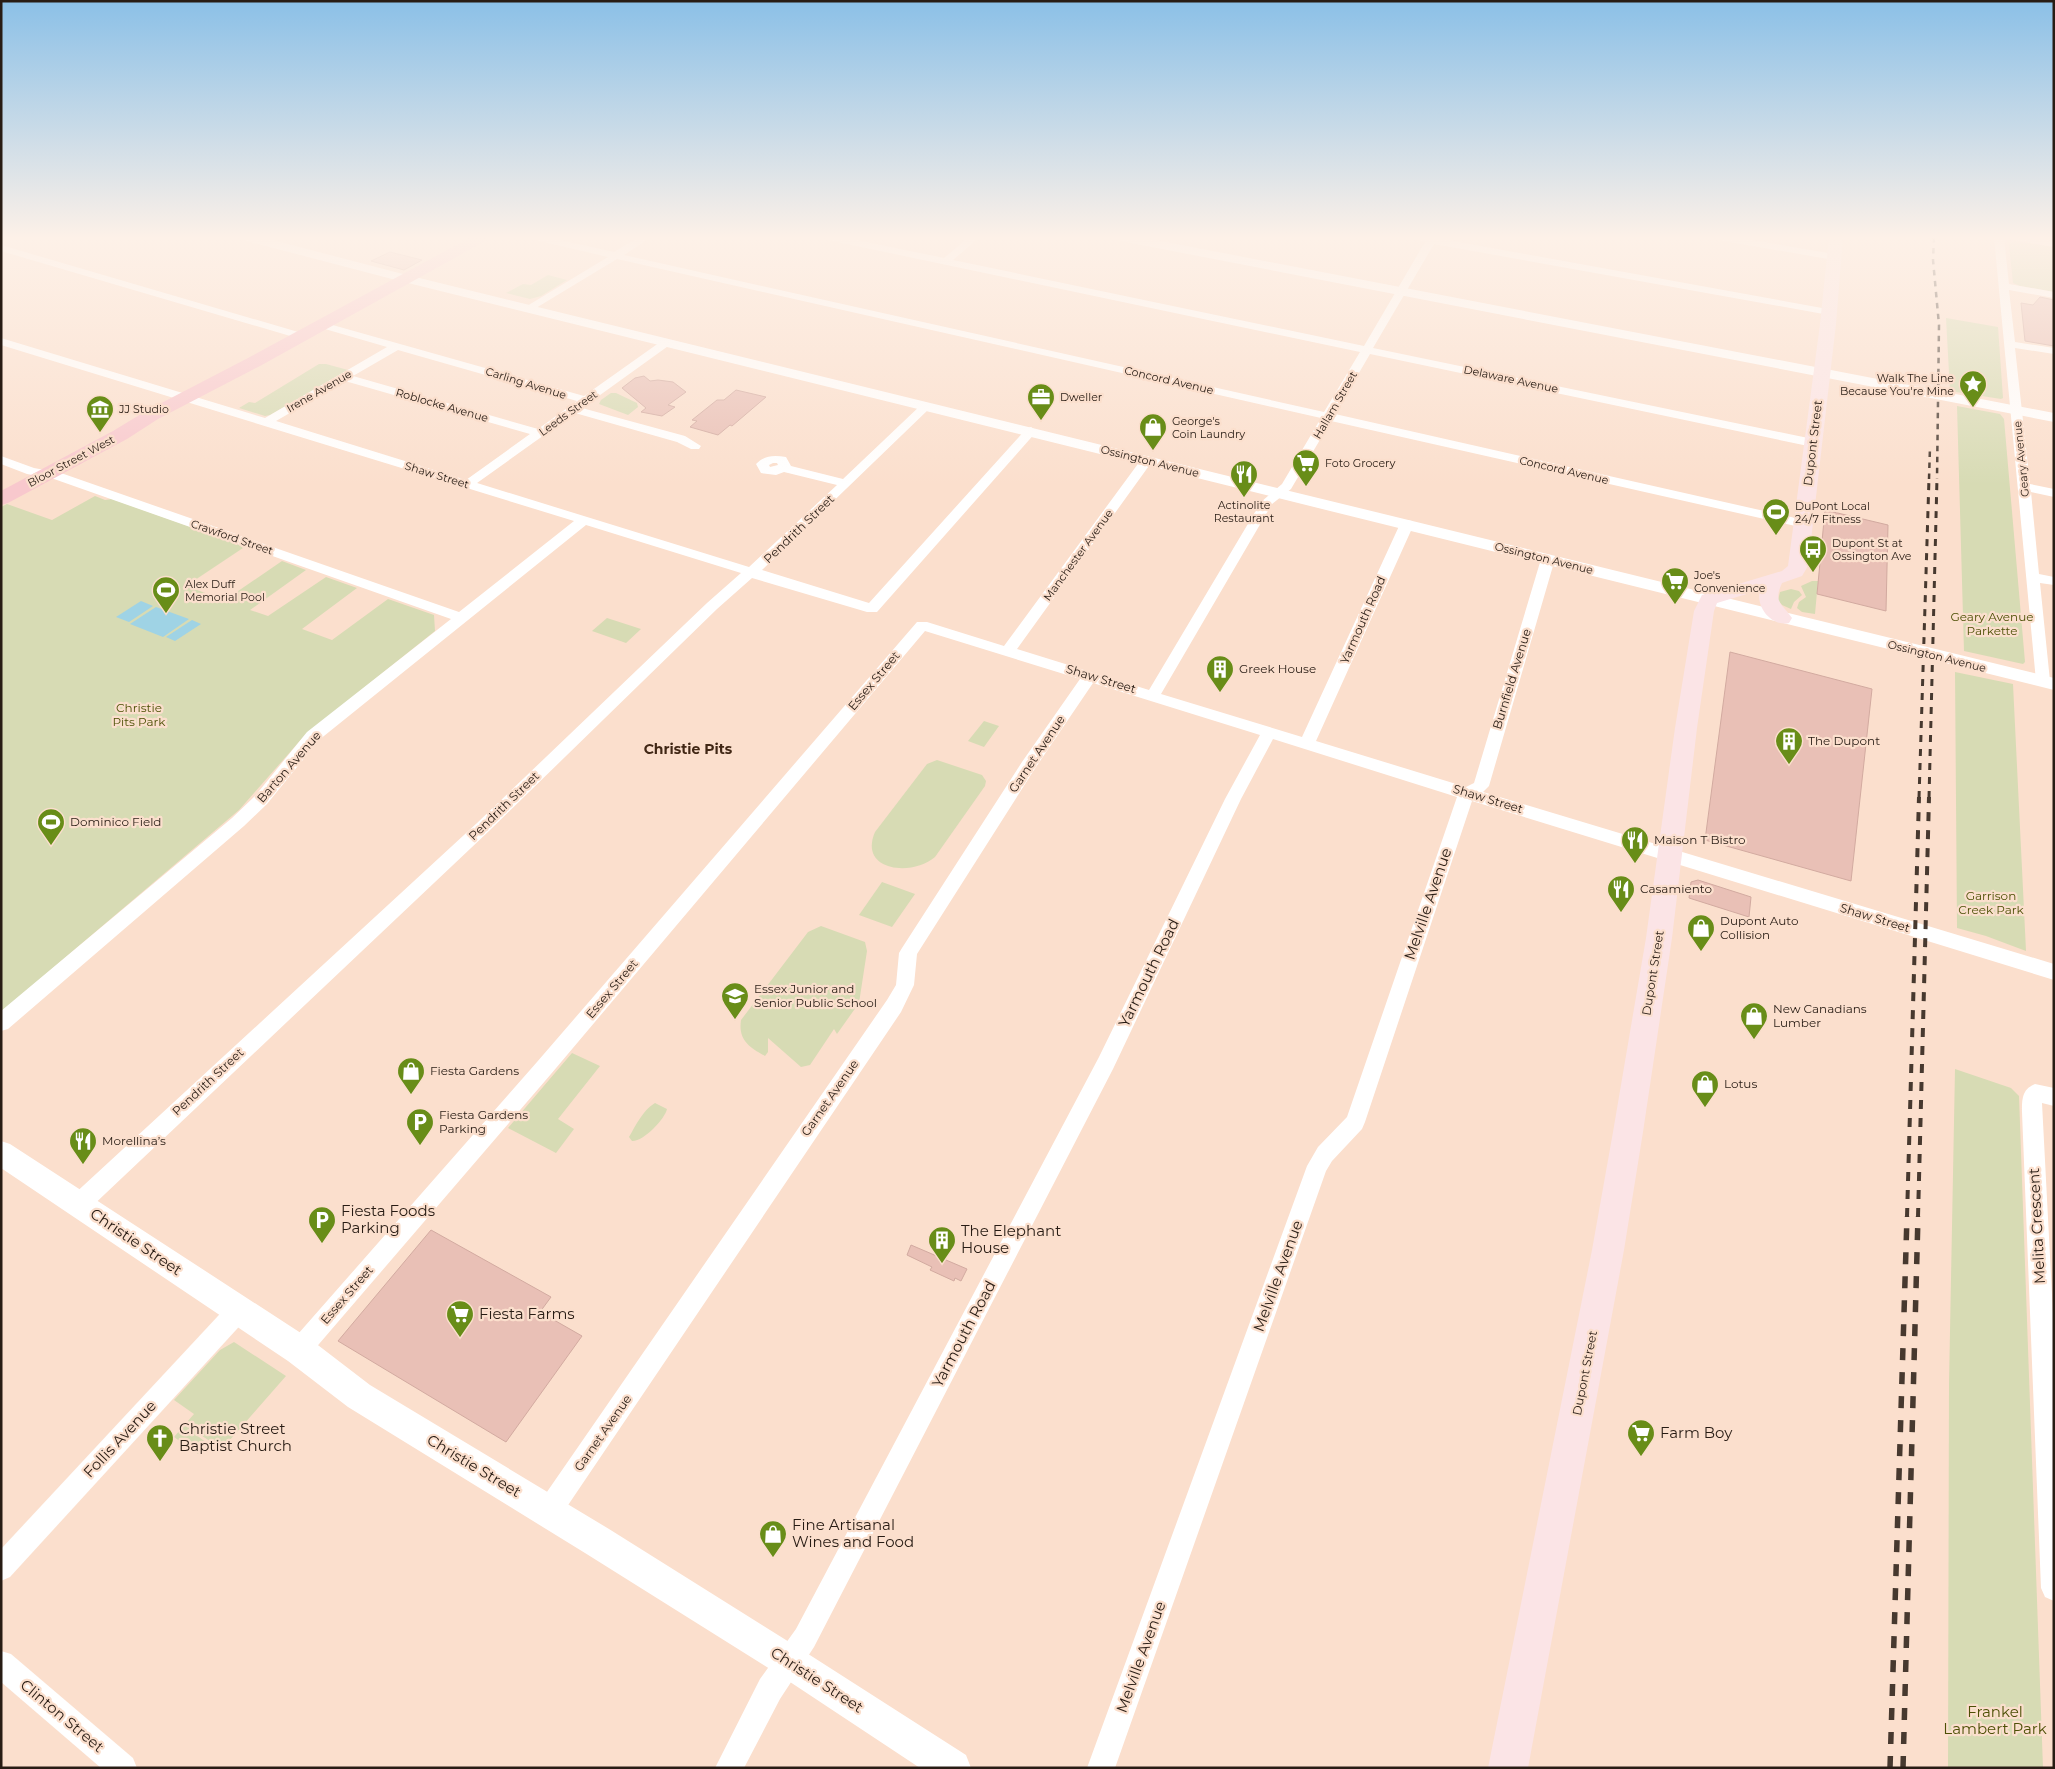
<svg xmlns="http://www.w3.org/2000/svg" width="2055" height="1769" font-family="Montserrat,sans-serif">
<style>
.green{fill:#d7dbb4}
.water{fill:#9fd3e5}
.building{fill:#e9c0b6;stroke:#d2aaa0}
.lines{fill:none;stroke-linecap:round;stroke-linejoin:round}
.minor{fill:#fff;fill-rule:evenodd}
.tertiary{fill:#fff;fill-rule:evenodd}
.secondary{fill:#fbe4e6;fill-rule:evenodd}
.primary{fill:#f8c8cd;fill-rule:evenodd}
.rail-far3{stroke:#47392f;stroke-width:2.5;stroke-dasharray:5.5 5.5;stroke-linecap:butt}
.rail-far2{stroke:#47392f;stroke-width:3;stroke-dasharray:7 7;stroke-linecap:butt}
.rail-far1{stroke:#47392f;stroke-width:4;stroke-dasharray:9 9;stroke-linecap:butt}
.rail{stroke:#47392f;stroke-width:5.5;stroke-dasharray:12 12;stroke-linecap:butt}
.labels{text-anchor:middle;stroke-width:4.5;stroke-linejoin:round;paint-order:stroke}
.far-poi-label{font-size:11px;fill:#281c14;stroke:#fbdfcd;text-anchor:start}
.far-street-label{font-size:11px;fill:#281c14;stroke:#fbdfcd}
.street-label{font-size:12px;fill:#281c14;stroke:#fbdfcd}
.park-label{font-size:12px;fill:#4d5006;stroke:#fbdfcd}
.poi-label{font-size:12px;fill:#281c14;stroke:#fbdfcd;text-anchor:start}
.neighbourhood-label{font-size:14px;font-weight:bold;fill:#412715;stroke:#fbdfcd}
.near-street-label{font-size:15px;fill:#281c14;stroke:#fbdfcd}
.near-poi-label{font-size:15px;fill:#281c14;stroke:#fbdfcd;text-anchor:start}
.near-park-label{font-size:15px;fill:#4d5006;stroke:#fbdfcd}
</style>
<rect width="100%" height="100%" fill="#fbdfcd"/>
<g class="green">
<path d="M2014,241L2054,247V292L2020,286L2013,283L2009,245Z"/>
<path d="M548,275L567,280L541,296L530,299L506,293L523,284L531,285Z"/>
<path d="M1946,318L1998,327L2003,398L2001,399L1950,391Z"/>
<path d="M319,364H326L348,370L270,415L265,416L239,408L249,402L255,403Z"/>
<path d="M611,393H616L637,403L638,407L628,415L599,404L601,400Z"/>
<path d="M1957,406L2000,414L2004,419L2025,662L2023,664L1964,651Z"/>
<path d="M95,496L105,500L112,499L236,543L243,548L186,586L225,600L282,561L306,570L250,610L268,616L326,577L357,588L302,629L332,640L388,599L434,615L435,631L306,734L239,810L1,1012V507L7,504L52,520Z"/>
<path d="M1812,581H1818L1815,614L1802,612L1797,608L1799,602L1806,597L1801,586Z"/>
<path d="M1791,589L1799,591L1802,595L1794,602L1791,609L1782,605L1778,600L1780,592Z"/>
<path d="M607,618L641,629L626,643L592,631Z"/>
<path d="M1955,672L2013,684L2026,951L1986,936L1957,928Z"/>
<path d="M984,721L999,726L984,747L968,741Z"/>
<path d="M937,760L982,775L986,781L985,786L935,857C912,877 858,871 875,832L927,764Z"/>
<path d="M882,882L915,894L892,927L859,915Z"/>
<path d="M821,926L865,942L867,951L859,1003L837,1034L834,1029L810,1065L801,1067L768,1038V1052L765,1056C749,1047 738,1040 741,1020L808,932Z"/>
<path d="M572,1053L600,1066L558,1119L574,1129L556,1153L508,1128Z"/>
<path d="M1955,1069L2011,1088L2019,1096L2043,1768H1948L1949,1384Z"/>
<path d="M655,1103L667,1109C665,1119 643,1142 632,1141L629,1137C636,1125 643,1110 655,1103Z"/>
<path d="M234,1342L286,1376L222,1449L196,1432L195,1434L207,1443L198,1454L174,1437L194,1414L174,1400L220,1350Z"/>
</g>
<g class="water">
<path d="M141,601L153,606L129,622L116,617Z"/>
<path d="M156,607L189,619L163,637L130,624Z"/>
<path d="M192,620L201,624L175,641L166,637Z"/>
</g>
<g class="building">
<path d="M390,252L422,260L404,270L371,261Z"/>
<path d="M2040,297L2054,300V346L2025,341L2021,303L2033,305Z"/>
<path d="M644,376L650,381L658,380L673,382L686,392L668,405L675,407L662,416L641,412L646,408L622,388L635,378Z"/>
<path d="M736,390L766,397L732,426L730,425L718,435L690,427L697,421L692,420L717,400H724Z"/>
<path d="M1825,510L1888,525L1886,611L1817,594Z"/>
<path d="M1730,652L1872,689L1851,881L1705,840Z"/>
<path d="M1698,880L1751,897L1749,917L1689,898L1691,882Z"/>
<path d="M431,1230L551,1297L540,1312L582,1336L506,1442L338,1341Z"/>
<path d="M911,1245L967,1269L961,1281L955,1278L954,1281L930,1270L932,1267L907,1255Z"/>
</g>
<g class="lines">
<g class="minor">
<path d="M529,237H547L614,252L639,237H651L624,255L1324,412L1360,352L828,240L823,237H842L944,258L969,237H980L953,260L1364,346L1425,242L1408,237H1438L1437,238L1833,310L1834,312L1829,315L1434,244L1373,348L1813,439L1819,443L1813,447L1370,354L1335,414L1804,520L1811,524L1804,528L1331,421L1291,489L1272,504L1161,694L1302,737L1400,524L1407,520L1412,521L1414,524L1316,741L1466,787L1474,783L1541,559L1543,556H1553L1555,559L1489,786L1483,792L2054,964V980L1472,801L1365,1122L1362,1129L1332,1161L1326,1171L1115,1768H1087L1307,1166L1318,1147L1347,1117L1457,797L1273,739L1241,799L1113,1069L814,1647L780,1699L744,1768H715L760,1679L796,1629L1099,1057L1225,799L1260,735L1093,683L1034,770L917,954L914,985L901,1012L558,1520L549,1524L540,1520L536,1511L540,1502L887,1000L896,985L899,953L902,948L1022,762L1080,679L925,631L551,1074L307,1358L299,1362L291,1358L287,1350L291,1342L537,1062L917,622H927L1004,646L1143,457H1151L1153,460L1151,463L1017,649L1149,690L1261,502L1282,484L1321,418L617,259L531,311L527,310L526,308L527,306L608,257L531,239Z"/>
<path d="M1713,237H1735L1834,254L1839,257L1834,260L1718,240Z"/>
<path d="M1994,237H2027L2054,241V247L2004,238L2009,284L2054,292V298L2009,290L2015,342L2054,348V354L2015,348L2030,484L2054,489V497L2031,492L2039,574L2054,577V585L2040,583L2050,681L2048,685H2038L2036,681Z"/>
<path d="M1,245L305,334L306,336L305,338H297L1,251Z"/>
<path d="M322,322L584,396L663,340H671L672,342L671,344L582,408L685,436L701,446L699,449H691L677,442L575,413L477,483L749,567L837,485L784,472L776,475L761,473L756,464C765,455 774,455 786,457L791,466L843,479L922,404H930L932,406L930,408L762,570L869,603L1027,428L1031,427L1037,431L877,612H867L752,578L717,609L489,831L87,1211L79,1214L71,1211L68,1204L71,1197L477,823L707,603L741,573L586,525L319,740L267,804L244,826L8,1029L1,1031V1011L232,818L255,796L307,732L451,619L54,479L27,474L1,464V456L34,468L61,473L459,612L574,521L1,345V338L265,418L387,347L318,327L317,325ZM398,350L577,401L538,429L353,376ZM345,381L530,434L466,480L276,421ZM773,463H777L778,465L770,467L769,465Z"/>
<path d="M2035,1084L2054,1088V1106L2042,1103L2054,1333V1601L2045,1597L2041,1588L2022,1112C2022,1099 2022,1089 2035,1084Z"/>
<path d="M239,1299L247,1302L250,1310L247,1318L10,1577L1,1581V1549L231,1302Z"/>
<path d="M1,1651L11,1654L133,1758L137,1768H101L1,1682Z"/>
</g>
<g class="tertiary">
<path d="M241,237H261L399,273L2054,678V690L392,279L243,240Z"/>
<path d="M1115,237H1140L2054,413V422L1121,241Z"/>
<path d="M1,1141L10,1144L310,1339L370,1385L609,1529L802,1650L966,1755L971,1768H920L778,1674L585,1553L348,1407L288,1361L1,1168Z"/>
</g>
<path class="secondary" d="M1829,237H1843L1836,324L1808,566L1802,576L1782,583C1773,603 1782,603 1792,618L1789,623C1772,627 1755,607 1760,590L1717,603L1714,611L1697,728L1672,938L1643,1132L1624,1250L1528,1768H1488L1592,1250L1613,1132L1646,938L1675,728L1694,611L1702,595L1782,571L1788,566L1820,324Z"/>
<path class="primary" d="M471,237H489L487,240L260,366L158,419L127,439L8,503L1,505V491L113,431L146,411L248,358Z"/>
<g class="rail-far3">
<path d="M1934,237L1933,260L1939,325L1937,479"/>
<path d="M1929,479L1930,447"/>
</g>
<g class="rail-far2">
<path d="M1919,798L1929,478"/>
<path d="M1929,798L1937,478"/>
</g>
<g class="rail-far1">
<path d="M1907,1217L1919,797"/>
<path d="M1918,1217L1929,797"/>
</g>
<g class="rail">
<path d="M1890,1768L1907,1216"/>
<path d="M1903,1768L1918,1216"/>
</g>
</g>
<linearGradient id="sky" x2="0" y2="1"><stop stop-color="#8bc0e7"/><stop offset="0.49" stop-color="#fdf1e8"/><stop offset="1" stop-color="#fdf1e8" stop-opacity="0"/></linearGradient>
<rect width="2055" height="485" fill="url(#sky)"/>
<defs>
<g id="sight-pin" transform="scale(1.4375)"><path d="M0 17L-7.5 6A9.5 9.5 0 1 1 7.5 6Z" fill="#688d18" stroke="#fbdfcd"/><path d="M0-6L1.8-2.2L6-1.7L2.9 1.2L3.7 5.4L0 3.3L-3.7 5.4L-2.9 1.2L-6-1.7L-1.8-2.2Z" fill="#fff"/></g>
<g id="office-pin" transform="scale(1.4375)"><path d="M0 17L-7.5 6A9.5 9.5 0 1 1 7.5 6Z" fill="#688d18" stroke="#fbdfcd"/><path d="M-6-3h4V-5.5h4V-3h4V5H-6ZM-1-4.5V-3h2v-1.5ZM-6 0V1H6V0Z" fill="#fff"/></g>
<g id="museum-pin" transform="scale(1.4375)"><path d="M0 17L-7.5 6A9.5 9.5 0 1 1 7.5 6Z" fill="#688d18" stroke="#fbdfcd"/><path d="M0-6L6-3V-2H-6V-3ZM-5-1h2V3h-2ZM-1-1h2V3h-2ZM3-1h2V3H3ZM-6 4H6V6H-6Z" fill="#fff"/></g>
<g id="shop-pin" transform="scale(1.4375)"><path d="M0 17L-7.5 6A9.5 9.5 0 1 1 7.5 6Z" fill="#688d18" stroke="#fbdfcd"/><path d="M-5-2.5h2.3a2.7 3.5 0 0 1 5.4 0H5L5.5 6h-11ZM-1.5-2.5h3a1.5 2.3 0 0 0-3 0Z" fill="#fff"/></g>
<g id="supermarket-pin" transform="scale(1.4375)"><path d="M0 17L-7.5 6A9.5 9.5 0 1 1 7.5 6Z" fill="#688d18" stroke="#fbdfcd"/><path d="M-6-5.5h2.5l.6 2H6L4.5 2H-2.5L-4.4-4H-6ZM-1.5 3.2a1.3 1.3 0 1 0 .1 0ZM3 3.2a1.3 1.3 0 1 0 .1 0Z" fill="#fff"/></g>
<g id="restaurant-pin" transform="scale(1.4375)"><path d="M0 17L-7.5 6A9.5 9.5 0 1 1 7.5 6Z" fill="#688d18" stroke="#fbdfcd"/><path d="M-5-6h1v4h1v-4h1v4h1v-4h1v5L-1.5 .5V6h-2V.5L-5-1ZM5-6V6H3V1.5H1.5Q1.5-4 5-6Z" fill="#fff"/></g>
<g id="stadium-pin" transform="scale(1.4375)"><path d="M0 17L-7.5 6A9.5 9.5 0 1 1 7.5 6Z" fill="#688d18" stroke="#fbdfcd"/><path d="M0-5a6.5 5 0 1 0 0 10a6.5 5 0 1 0 0-10ZM-3.5-1.8h7v3.6h-7Z" fill="#fff"/></g>
<g id="bus-pin" transform="scale(1.4375)"><path d="M0 17L-7.5 6A9.5 9.5 0 1 1 7.5 6Z" fill="#688d18" stroke="#fbdfcd"/><path d="M-5-6H5V4H4V6H2V4H-2V6H-4V4H-5ZM-3.5-4V0h7V-4ZM-3.5 1.2v1.5H-2V1.2ZM2 1.2v1.5H3.5V1.2Z" fill="#fff"/></g>
<g id="building-pin" transform="scale(1.4375)"><path d="M0 17L-7.5 6A9.5 9.5 0 1 1 7.5 6Z" fill="#688d18" stroke="#fbdfcd"/><path d="M-4-6H4V6H1V3H-1V6H-4ZM-2.5-4.3h1.7v1.8h-1.7ZM.8-4.3h1.7v1.8H.8ZM-2.5-1h1.7V.8h-1.7ZM.8-1h1.7V.8H.8Z" fill="#fff"/></g>
<g id="school-pin" transform="scale(1.4375)"><path d="M0 17L-7.5 6A9.5 9.5 0 1 1 7.5 6Z" fill="#688d18" stroke="#fbdfcd"/><path d="M0-5L7-2L0 1L-7-2ZM-4 1L0 2.5L4 1V4Q0 6-4 4Z" fill="#fff"/></g>
<g id="parking-pin" transform="scale(1.4375)"><path d="M0 17L-7.5 6A9.5 9.5 0 1 1 7.5 6Z" fill="#688d18" stroke="#fbdfcd"/><path d="M-3.5-5.5H1a3.5 3.5 0 0 1 0 7H-1V5.5H-3.5ZM-1-3.4V-.6H.8a1.4 1.4 0 0 0 0-2.8Z" fill="#fff"/></g>
<g id="church-pin" transform="scale(1.4375)"><path d="M0 17L-7.5 6A9.5 9.5 0 1 1 7.5 6Z" fill="#688d18" stroke="#fbdfcd"/><path d="M-1.2-6h2.4v3.5h3.3v2.4h-3.3V6h-2.4V-.1h-3.3v-2.4h3.3Z" fill="#fff"/></g>
</defs>
<g fill-rule="evenodd">
<use href="#sight-pin" x="1973" y="384"/>
<use href="#office-pin" x="1041" y="397"/>
<use href="#museum-pin" x="100" y="409"/>
<use href="#shop-pin" x="1153" y="427"/>
<use href="#supermarket-pin" x="1306" y="463"/>
<use href="#restaurant-pin" x="1244" y="474"/>
<use href="#stadium-pin" x="1776" y="512"/>
<use href="#bus-pin" x="1813" y="549"/>
<use href="#supermarket-pin" x="1675" y="581"/>
<use href="#stadium-pin" x="166" y="590"/>
<use href="#building-pin" x="1220" y="669"/>
<use href="#building-pin" x="1789" y="741"/>
<use href="#stadium-pin" x="51" y="822"/>
<use href="#restaurant-pin" x="1635" y="840"/>
<use href="#restaurant-pin" x="1621" y="889"/>
<use href="#shop-pin" x="1701" y="928"/>
<use href="#school-pin" x="735" y="996"/>
<use href="#shop-pin" x="1754" y="1016"/>
<use href="#shop-pin" x="411" y="1071"/>
<use href="#shop-pin" x="1705" y="1084"/>
<use href="#parking-pin" x="420" y="1122"/>
<use href="#restaurant-pin" x="83" y="1141"/>
<use href="#parking-pin" x="322" y="1220"/>
<use href="#building-pin" x="942" y="1240"/>
<use href="#supermarket-pin" x="460" y="1314"/>
<use href="#supermarket-pin" x="1641" y="1433"/>
<use href="#church-pin" x="160" y="1438"/>
<use href="#shop-pin" x="773" y="1534"/>
</g>
<g class="labels">
<g class="far-poi-label">
<text x="1954" y="382" text-anchor="end">Walk The Line<tspan x="1954" dy="13">Because You're Mine</tspan></text>
<text x="1060" y="401">Dweller</text>
<text x="119" y="413">JJ Studio</text>
<text x="1172" y="425">George's<tspan x="1172" dy="13">Coin Laundry</tspan></text>
<text x="1325" y="467">Foto Grocery</text>
<text x="1244" y="509" text-anchor="middle">Actinolite<tspan x="1244" dy="13">Restaurant</tspan></text>
<text x="1795" y="510">DuPont Local<tspan x="1795" dy="13">24/7 Fitness</tspan></text>
<text x="1832" y="547">Dupont St at<tspan x="1832" dy="13">Ossington Ave</tspan></text>
<text x="1694" y="579">Joe's<tspan x="1694" dy="13">Convenience</tspan></text>
<text x="185" y="588">Alex Duff<tspan x="185" dy="13">Memorial Pool</tspan></text>
</g>
<g class="far-street-label">
<text transform="translate(1511 379) rotate(12)" y="4">Delaware Avenue</text>
<text transform="translate(1169 380) rotate(13)" y="4">Concord Avenue</text>
<text transform="translate(526 383) rotate(17)" y="4">Carling Avenue</text>
<text transform="translate(319 391) rotate(-30)" y="4">Irene Avenue</text>
<text transform="translate(442 405) rotate(16)" y="4">Roblocke Avenue</text>
<text transform="translate(1335 405) rotate(-60)" y="4">Hallam Street</text>
<text transform="translate(568 413) rotate(-36)" y="4">Leeds Street</text>
<text transform="translate(2021 459) rotate(-96)" y="4">Geary Avenue</text>
<text transform="translate(71 461) rotate(-28)" y="4">Bloor Street West</text>
<text transform="translate(1150 461) rotate(14)" y="4">Ossington Avenue</text>
<text transform="translate(1564 470) rotate(13)" y="4">Concord Avenue</text>
<text transform="translate(437 475) rotate(17)" y="4">Shaw Street</text>
<text transform="translate(232 537) rotate(19)" y="4">Crawford Street</text>
<text transform="translate(1078 555) rotate(-54)" y="4">Manchester Avenue</text>
<text transform="translate(1544 558) rotate(14)" y="4">Ossington Avenue</text>
<text transform="translate(1937 656) rotate(14)" y="4">Ossington Avenue</text>
</g>
<g class="street-label">
<text transform="translate(1813 443) rotate(-83)" y="4">Dupont Street</text>
<text transform="translate(799 529) rotate(-44)" y="4">Pendrith Street</text>
<text transform="translate(1363 620) rotate(-66)" y="4">Yarmouth Road</text>
<text transform="translate(1101 679) rotate(17)" y="4">Shaw Street</text>
<text transform="translate(1512 679) rotate(-73)" y="4">Burnfield Avenue</text>
<text transform="translate(874 681) rotate(-50)" y="4">Essex Street</text>
<text transform="translate(1037 754) rotate(-56)" y="4">Garnet Avenue</text>
<text transform="translate(289 767) rotate(-49)" y="4">Barton Avenue</text>
<text transform="translate(1488 799) rotate(17)" y="4">Shaw Street</text>
<text transform="translate(504 806) rotate(-44)" y="4">Pendrith Street</text>
<text transform="translate(1875 918) rotate(17)" y="4">Shaw Street</text>
<text transform="translate(1653 973) rotate(-81)" y="4">Dupont Street</text>
<text transform="translate(612 989) rotate(-50)" y="4">Essex Street</text>
<text transform="translate(208 1082) rotate(-43)" y="4">Pendrith Street</text>
<text transform="translate(830 1098) rotate(-55)" y="4">Garnet Avenue</text>
<text transform="translate(347 1295) rotate(-49)" y="4">Essex Street</text>
<text transform="translate(1585 1373) rotate(-79)" y="4">Dupont Street</text>
<text transform="translate(603 1433) rotate(-55)" y="4">Garnet Avenue</text>
</g>
<g class="park-label">
<text x="1992" y="621">Geary Avenue<tspan x="1992" dy="14">Parkette</tspan></text>
<text x="139" y="712">Christie<tspan x="139" dy="14">Pits Park</tspan></text>
<text x="1991" y="900">Garrison<tspan x="1991" dy="14">Creek Park</tspan></text>
</g>
<g class="poi-label">
<text x="1239" y="673">Greek House</text>
<text x="1808" y="745">The Dupont</text>
<text x="70" y="826">Dominico Field</text>
<text x="1654" y="844">Maison T Bistro</text>
<text x="1640" y="893">Casamiento</text>
<text x="1720" y="925">Dupont Auto<tspan x="1720" dy="14">Collision</tspan></text>
<text x="754" y="993">Essex Junior and<tspan x="754" dy="14">Senior Public School</tspan></text>
<text x="1773" y="1013">New Canadians<tspan x="1773" dy="14">Lumber</tspan></text>
<text x="430" y="1075">Fiesta Gardens</text>
<text x="1724" y="1088">Lotus</text>
<text x="439" y="1119">Fiesta Gardens<tspan x="439" dy="14">Parking</tspan></text>
<text x="102" y="1145">Morellina’s</text>
</g>
<g class="neighbourhood-label">
<text x="688" y="754">Christie Pits</text>
</g>
<g class="near-street-label">
<text transform="translate(1428 904) rotate(-71)" y="5">Melville Avenue</text>
<text transform="translate(1149 973) rotate(-64)" y="5">Yarmouth Road</text>
<text transform="translate(2037 1226) rotate(-93)" y="5">Melita Crescent</text>
<text transform="translate(136 1242) rotate(34)" y="5">Christie Street</text>
<text transform="translate(1278 1276) rotate(-70)" y="5">Melville Avenue</text>
<text transform="translate(964 1334) rotate(-62)" y="5">Yarmouth Road</text>
<text transform="translate(120 1439) rotate(-47)" y="5">Follis Avenue</text>
<text transform="translate(474 1466) rotate(31)" y="5">Christie Street</text>
<text transform="translate(1141 1657) rotate(-70)" y="5">Melville Avenue</text>
<text transform="translate(817 1680) rotate(33)" y="5">Christie Street</text>
<text transform="translate(62 1716) rotate(40)" y="5">Clinton Street</text>
</g>
<g class="near-poi-label">
<text x="341" y="1216">Fiesta Foods<tspan x="341" dy="17">Parking</tspan></text>
<text x="961" y="1236">The Elephant<tspan x="961" dy="17">House</tspan></text>
<text x="479" y="1319">Fiesta Farms</text>
<text x="179" y="1434">Christie Street<tspan x="179" dy="17">Baptist Church</tspan></text>
<text x="1660" y="1438">Farm Boy</text>
<text x="792" y="1530">Fine Artisanal<tspan x="792" dy="17">Wines and Food</tspan></text>
</g>
<g class="near-park-label">
<text x="1995" y="1717">Frankel<tspan x="1995" dy="17">Lambert Park</tspan></text>
</g>
</g>
<rect width="2055" height="1769" fill="none" stroke="#281c14" stroke-width="5"/>
</svg>
